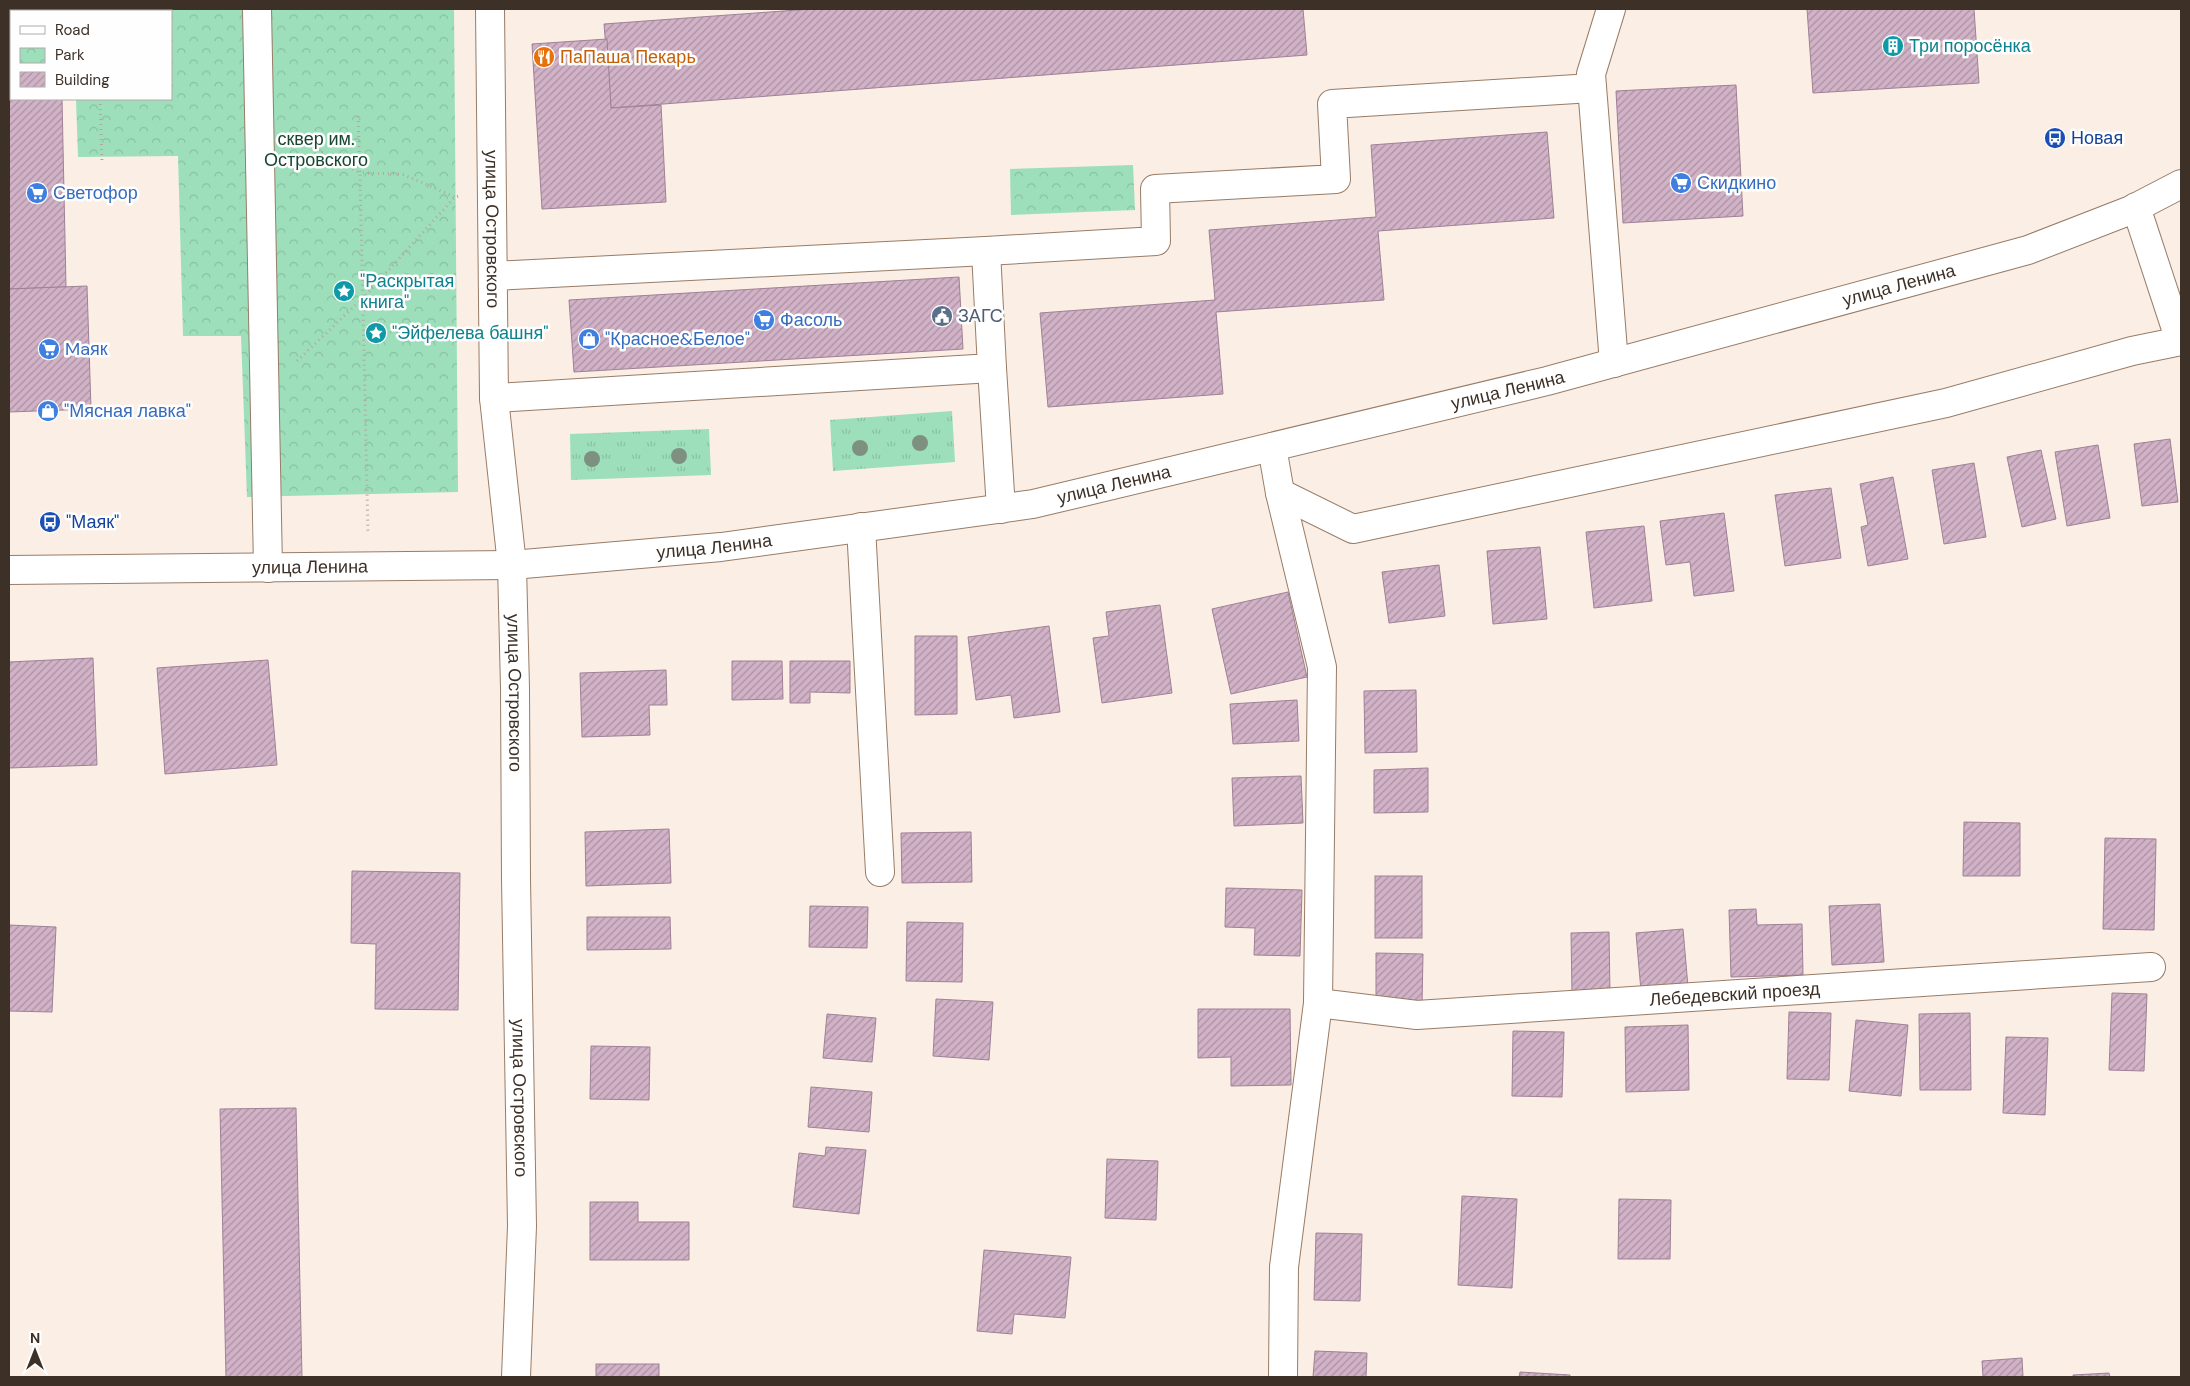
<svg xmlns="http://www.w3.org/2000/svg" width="2190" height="1386" font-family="'DM Sans',sans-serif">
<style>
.grass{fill:url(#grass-tufts)}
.park{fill:url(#park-crowns)}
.building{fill:url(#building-hatch);stroke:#9f8196}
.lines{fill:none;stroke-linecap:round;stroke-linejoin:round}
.minor-casing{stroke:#987c67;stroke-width:30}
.major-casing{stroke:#987c67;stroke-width:30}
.path{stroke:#b3a79e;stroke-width:3;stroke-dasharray:1 4;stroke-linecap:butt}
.minor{stroke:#fff;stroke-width:28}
.major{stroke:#fff;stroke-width:28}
.tree{fill:#7e9181}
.labels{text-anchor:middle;stroke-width:5;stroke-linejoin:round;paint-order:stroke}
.culture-label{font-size:18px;fill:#0d838f;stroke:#fefefe;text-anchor:start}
.food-label{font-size:18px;fill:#c56008;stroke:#fefefe;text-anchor:start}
.transit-label{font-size:18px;fill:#164399;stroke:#fefefe;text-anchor:start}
.park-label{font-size:18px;fill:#184530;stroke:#fefefe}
.shop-label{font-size:18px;fill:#366cbe;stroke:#fefefe;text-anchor:start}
.street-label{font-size:18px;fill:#3c3027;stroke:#fefefe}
.service-label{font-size:18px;fill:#4e5e75;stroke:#fefefe;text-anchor:start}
</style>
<defs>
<pattern id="grass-tufts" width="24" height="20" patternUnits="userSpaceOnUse" patternTransform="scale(1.25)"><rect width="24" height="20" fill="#9ddfbb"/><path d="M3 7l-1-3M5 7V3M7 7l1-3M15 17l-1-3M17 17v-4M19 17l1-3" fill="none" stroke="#88c0a1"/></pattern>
<pattern id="park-crowns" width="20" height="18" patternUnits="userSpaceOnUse" patternTransform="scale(1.25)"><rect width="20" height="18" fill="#9ddfbb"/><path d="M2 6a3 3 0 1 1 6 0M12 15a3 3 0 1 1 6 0" fill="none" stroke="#88c0a1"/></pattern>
<pattern id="building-hatch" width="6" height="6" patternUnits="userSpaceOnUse" patternTransform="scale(1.25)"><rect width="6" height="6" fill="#d1b2c7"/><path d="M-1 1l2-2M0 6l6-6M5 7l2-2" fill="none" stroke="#ab91a2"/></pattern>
</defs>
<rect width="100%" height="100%" fill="#faeee5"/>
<g class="grass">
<path d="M952,411L955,462L833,471L830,420Z"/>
<path d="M709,429L711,475L571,480L570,434Z"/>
</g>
<g class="park">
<path d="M73,9H454L458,492L247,497L241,336H183L178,156L78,157L76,99H171V11H73Z"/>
<path d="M1133,165L1135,210L1011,215L1010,169Z"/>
</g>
<g class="building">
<path d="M9,9H61V11H11V99H62L66,287L9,289Z"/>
<path d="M811,9H1303L1307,55L611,108L604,24Z"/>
<path d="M1807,9H1974L1979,83L1813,93Z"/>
<path d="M607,39L611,108L661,105L666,202L542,209L532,44Z"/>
<path d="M1736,85L1743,216L1623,223L1616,91Z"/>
<path d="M1547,132L1554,218L1378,231L1384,300L1216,312L1223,394L1048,407L1040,313L1215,300L1209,230L1376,217L1371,145Z"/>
<path d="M959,277L963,349L574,372L569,300Z"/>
<path d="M87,286L91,409L9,412V289Z"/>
<path d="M2170,439L2178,502L2142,506L2134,444Z"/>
<path d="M2098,445L2110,518L2067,526L2055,452Z"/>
<path d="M2041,450L2056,519L2022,527L2007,457Z"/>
<path d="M1974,463L1986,537L1944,544L1932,470Z"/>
<path d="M1893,477L1908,559L1868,566L1861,527L1868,525L1860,484Z"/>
<path d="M1831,488L1841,558L1785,566L1775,495Z"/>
<path d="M1724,513L1734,591L1694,596L1690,562L1666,565L1660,521Z"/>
<path d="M1644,526L1652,601L1594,608L1586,532Z"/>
<path d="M1540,547L1547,619L1493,624L1487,551Z"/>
<path d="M1439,565L1445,616L1389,623L1382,572Z"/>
<path d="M1288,592L1307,677L1231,694L1212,609Z"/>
<path d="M1160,605L1172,693L1102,703L1093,638L1109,636L1106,612Z"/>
<path d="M1049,626L1060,712L1014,718L1011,695L976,700L968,637Z"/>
<path d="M915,636H957V714L915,715Z"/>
<path d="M93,658L97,765L9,768V662Z"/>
<path d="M268,660L277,765L165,774L157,668Z"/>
<path d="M732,661H782L783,699L732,700Z"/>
<path d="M790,661H850V693L810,692V703H790Z"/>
<path d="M666,670L667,705H649L650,735L582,737L580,673Z"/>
<path d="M1416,690L1417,752L1365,753L1364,691Z"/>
<path d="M1297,700L1299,741L1233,744L1230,704Z"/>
<path d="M1428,768V812L1374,813V770Z"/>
<path d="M1301,776L1303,823L1234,826L1232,778Z"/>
<path d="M1964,822L2020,823V876H1963Z"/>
<path d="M669,829L671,883L586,886L585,832Z"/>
<path d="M971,832L972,882L902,883L901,833Z"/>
<path d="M2105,838L2156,839L2154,930L2103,929Z"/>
<path d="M352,871L460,873L458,1010L375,1009L376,944L351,943Z"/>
<rect x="1375" y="876" width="47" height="62"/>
<path d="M1226,888L1302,890L1300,956L1254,955L1255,928L1225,927Z"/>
<path d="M1880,904L1884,962L1832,965L1829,906Z"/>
<path d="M810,906L868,907L867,948L809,947Z"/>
<path d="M1756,909L1757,925L1802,924L1803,975L1731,977L1729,910Z"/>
<path d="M587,917H670L671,949L587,950Z"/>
<path d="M907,922L963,923L962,982L906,981Z"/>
<path d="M9,925L56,927L52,1012L9,1011Z"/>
<path d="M1683,929L1688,987L1641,991L1636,933Z"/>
<path d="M1609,932L1610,994H1572L1571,933Z"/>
<path d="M1376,953L1423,954L1422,1005H1376Z"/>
<path d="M2112,993L2147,994L2144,1071L2109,1070Z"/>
<path d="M936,999L993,1002L989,1060L933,1056Z"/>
<path d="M1198,1009H1290L1291,1085L1231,1086V1057L1198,1058Z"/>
<path d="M1789,1012L1831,1013L1829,1080L1787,1079Z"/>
<path d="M1970,1013L1971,1090H1920L1919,1014Z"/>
<path d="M827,1014L876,1018L872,1062L823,1058Z"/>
<path d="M1856,1020L1908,1025L1901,1096L1849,1091Z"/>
<path d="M1688,1025L1689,1090L1626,1092L1625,1027Z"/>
<path d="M1513,1031L1564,1032L1562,1097L1512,1096Z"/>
<path d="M2006,1037L2048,1038L2045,1115L2003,1113Z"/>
<path d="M591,1046L650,1047L649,1100L590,1099Z"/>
<path d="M811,1087L872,1092L869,1132L808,1127Z"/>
<path d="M296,1108L302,1377H226L220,1109Z"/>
<path d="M826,1147L866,1150L859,1214L793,1207L799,1153L825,1156Z"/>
<path d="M1107,1159L1158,1161L1156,1220L1105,1218Z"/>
<path d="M1462,1196L1517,1199L1512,1288L1458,1285Z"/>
<path d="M1619,1199L1671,1200L1670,1259H1618Z"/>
<path d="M590,1202H638V1222H689V1260H590Z"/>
<path d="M1316,1233L1362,1234L1360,1301L1314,1300Z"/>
<path d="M984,1250L1071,1257L1065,1318L1014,1314L1012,1334L977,1331Z"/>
<path d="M1315,1351L1367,1353L1366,1377H1313Z"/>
<path d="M2022,1358L2023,1377H1983L1982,1361Z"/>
<rect x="596" y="1364" width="63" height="13"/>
<path d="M1520,1372L1570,1375V1377H1519Z"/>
<path d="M2109,1373L2110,1377H2073V1375Z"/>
</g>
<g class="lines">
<g class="minor-casing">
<g id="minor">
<path d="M257,9L268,568"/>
<path id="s1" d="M490,9L494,398L512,565L515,688L516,879L522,1226L516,1377"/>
<path d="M1611,9L1591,74L1614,363"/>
<path d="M2136,207L2180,341"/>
<path d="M493,276L986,251"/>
<path d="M992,368L1001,509"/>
<path d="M494,398L992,368L986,251L1156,241L1155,189L1336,179L1332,104L1592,88"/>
<path d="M1272,447L1280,493L1322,667L1318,1003L1284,1267L1283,1377"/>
<path d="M1280,493L1353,529L1946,403L2132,351L2181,341"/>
<path d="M861,527L880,872"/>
<path id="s2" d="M1318,1003L1417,1015L2151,967"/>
</g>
</g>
<g class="major-casing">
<g id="major">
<path id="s3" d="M9,570L512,565L721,547L1033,504L1547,381L2028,250L2131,210L2181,184"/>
</g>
</g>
<g class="path">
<path d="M98,9V11"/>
<path d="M100,99L102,162"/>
<path d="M358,116L360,173L402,174L455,197"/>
<path d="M291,136L360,173L368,533"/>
<path d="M297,361L364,297L455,197L459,196"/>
</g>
<use href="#minor" class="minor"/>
<use href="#major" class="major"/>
</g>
<g class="tree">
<circle cx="920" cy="443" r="8"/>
<circle cx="860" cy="448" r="8"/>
<circle cx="679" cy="456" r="8"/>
<circle cx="592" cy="459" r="8"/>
</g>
<defs>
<g id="building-disc" transform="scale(1.125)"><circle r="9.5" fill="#0f9aa8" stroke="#fefefe"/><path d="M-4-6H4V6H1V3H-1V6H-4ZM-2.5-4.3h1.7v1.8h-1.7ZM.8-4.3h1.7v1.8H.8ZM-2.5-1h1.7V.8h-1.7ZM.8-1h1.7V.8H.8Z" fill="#fff"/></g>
<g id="restaurant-disc" transform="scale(1.125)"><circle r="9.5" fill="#e8710a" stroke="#fefefe"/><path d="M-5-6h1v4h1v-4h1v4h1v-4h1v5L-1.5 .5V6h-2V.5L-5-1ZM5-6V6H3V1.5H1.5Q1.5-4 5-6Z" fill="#fff"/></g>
<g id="bus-disc" transform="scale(1.125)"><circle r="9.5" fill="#1a4fb4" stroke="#fefefe"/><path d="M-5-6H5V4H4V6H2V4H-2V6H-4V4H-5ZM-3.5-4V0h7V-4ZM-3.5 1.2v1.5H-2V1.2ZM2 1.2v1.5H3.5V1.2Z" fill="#fff"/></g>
<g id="supermarket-disc" transform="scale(1.125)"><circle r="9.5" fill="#3f7fe0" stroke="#fefefe"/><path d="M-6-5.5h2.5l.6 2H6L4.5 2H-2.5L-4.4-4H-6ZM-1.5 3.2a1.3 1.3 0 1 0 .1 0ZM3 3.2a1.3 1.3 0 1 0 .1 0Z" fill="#fff"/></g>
<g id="sight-disc" transform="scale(1.125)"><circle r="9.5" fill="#0f9aa8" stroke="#fefefe"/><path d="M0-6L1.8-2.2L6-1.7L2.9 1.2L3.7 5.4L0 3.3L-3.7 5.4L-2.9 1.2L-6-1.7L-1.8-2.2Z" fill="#fff"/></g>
<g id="civic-disc" transform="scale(1.125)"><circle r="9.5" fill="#5c6f8a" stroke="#fefefe"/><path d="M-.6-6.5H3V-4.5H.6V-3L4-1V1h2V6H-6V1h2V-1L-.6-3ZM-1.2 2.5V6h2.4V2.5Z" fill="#fff"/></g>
<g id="shop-disc" transform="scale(1.125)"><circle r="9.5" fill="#3f7fe0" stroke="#fefefe"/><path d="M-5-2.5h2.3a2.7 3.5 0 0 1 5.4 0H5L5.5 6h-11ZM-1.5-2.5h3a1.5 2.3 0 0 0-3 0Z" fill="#fff"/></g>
</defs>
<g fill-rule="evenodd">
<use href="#building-disc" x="1893" y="46"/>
<use href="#restaurant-disc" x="544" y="57"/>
<use href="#bus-disc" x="2055" y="138"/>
<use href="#supermarket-disc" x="1681" y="183"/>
<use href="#supermarket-disc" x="37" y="193"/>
<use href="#sight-disc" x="344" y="291"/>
<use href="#civic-disc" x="942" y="316"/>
<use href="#supermarket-disc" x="764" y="320"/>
<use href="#sight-disc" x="376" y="333"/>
<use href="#shop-disc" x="589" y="339"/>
<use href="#supermarket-disc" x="49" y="349"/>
<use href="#shop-disc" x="48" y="411"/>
<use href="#bus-disc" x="50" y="522"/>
</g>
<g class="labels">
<g class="culture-label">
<text x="1909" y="52">Три поросёнка</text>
<text x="360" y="287">"Раскрытая<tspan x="360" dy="21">книга"</tspan></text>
<text x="392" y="339">"Эйфелева башня"</text>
</g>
<g class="food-label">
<text x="560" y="63">ПаПаша Пекарь</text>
</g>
<g class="transit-label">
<text x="2071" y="144">Новая</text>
<text x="66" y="528">"Маяк"</text>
</g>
<g class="park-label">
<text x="316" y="145">сквер им.<tspan x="316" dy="21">Островского</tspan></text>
</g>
<g class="shop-label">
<text x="1697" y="189">Скидкино</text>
<text x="53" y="199">Светофор</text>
<text x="780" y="326">Фасоль</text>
<text x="605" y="345">"Красное&amp;Белое"</text>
<text x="65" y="355">Maяк</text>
<text x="64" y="417">"Мясная лавка"</text>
</g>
<g class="street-label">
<text dy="6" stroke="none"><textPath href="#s1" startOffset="220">улица Островского</textPath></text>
<text dy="6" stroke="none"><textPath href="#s3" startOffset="1921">улица Ленина</textPath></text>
<text dy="6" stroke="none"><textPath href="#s3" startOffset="1516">улица Ленина</textPath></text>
<text dy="6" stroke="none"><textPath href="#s3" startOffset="1111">улица Ленина</textPath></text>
<text dy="6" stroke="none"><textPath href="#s3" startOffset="706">улица Ленина</textPath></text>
<text dy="6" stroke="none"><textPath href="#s3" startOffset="301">улица Ленина</textPath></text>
<text dy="6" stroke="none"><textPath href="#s1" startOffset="685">улица Островского</textPath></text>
<text dy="6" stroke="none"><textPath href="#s2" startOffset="418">Лебедевский проезд</textPath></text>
<text dy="6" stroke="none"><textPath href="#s1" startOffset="1090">улица Островского</textPath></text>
</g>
<g class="service-label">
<text x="958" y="322">ЗАГС</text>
</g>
</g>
<rect width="2190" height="1386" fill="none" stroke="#3c3027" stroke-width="20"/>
<rect x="10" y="10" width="162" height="90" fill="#fefefe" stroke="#b0aca8"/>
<rect x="20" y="26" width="25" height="8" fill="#ffffff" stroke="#b0aca8"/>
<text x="55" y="35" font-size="15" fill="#3c3027">Road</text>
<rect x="20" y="48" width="25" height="15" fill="url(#park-crowns)" stroke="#b0aca8"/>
<text x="55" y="60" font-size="15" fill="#3c3027">Park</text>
<rect x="20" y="72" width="25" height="15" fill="url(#building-hatch)" stroke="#b0aca8"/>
<text x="55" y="85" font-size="15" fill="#3c3027">Building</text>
<g transform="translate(35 1351)" stroke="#fefefe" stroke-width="4" paint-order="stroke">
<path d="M0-4L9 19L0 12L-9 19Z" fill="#3c3027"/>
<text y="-8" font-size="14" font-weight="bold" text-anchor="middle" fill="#3c3027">N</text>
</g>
</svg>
